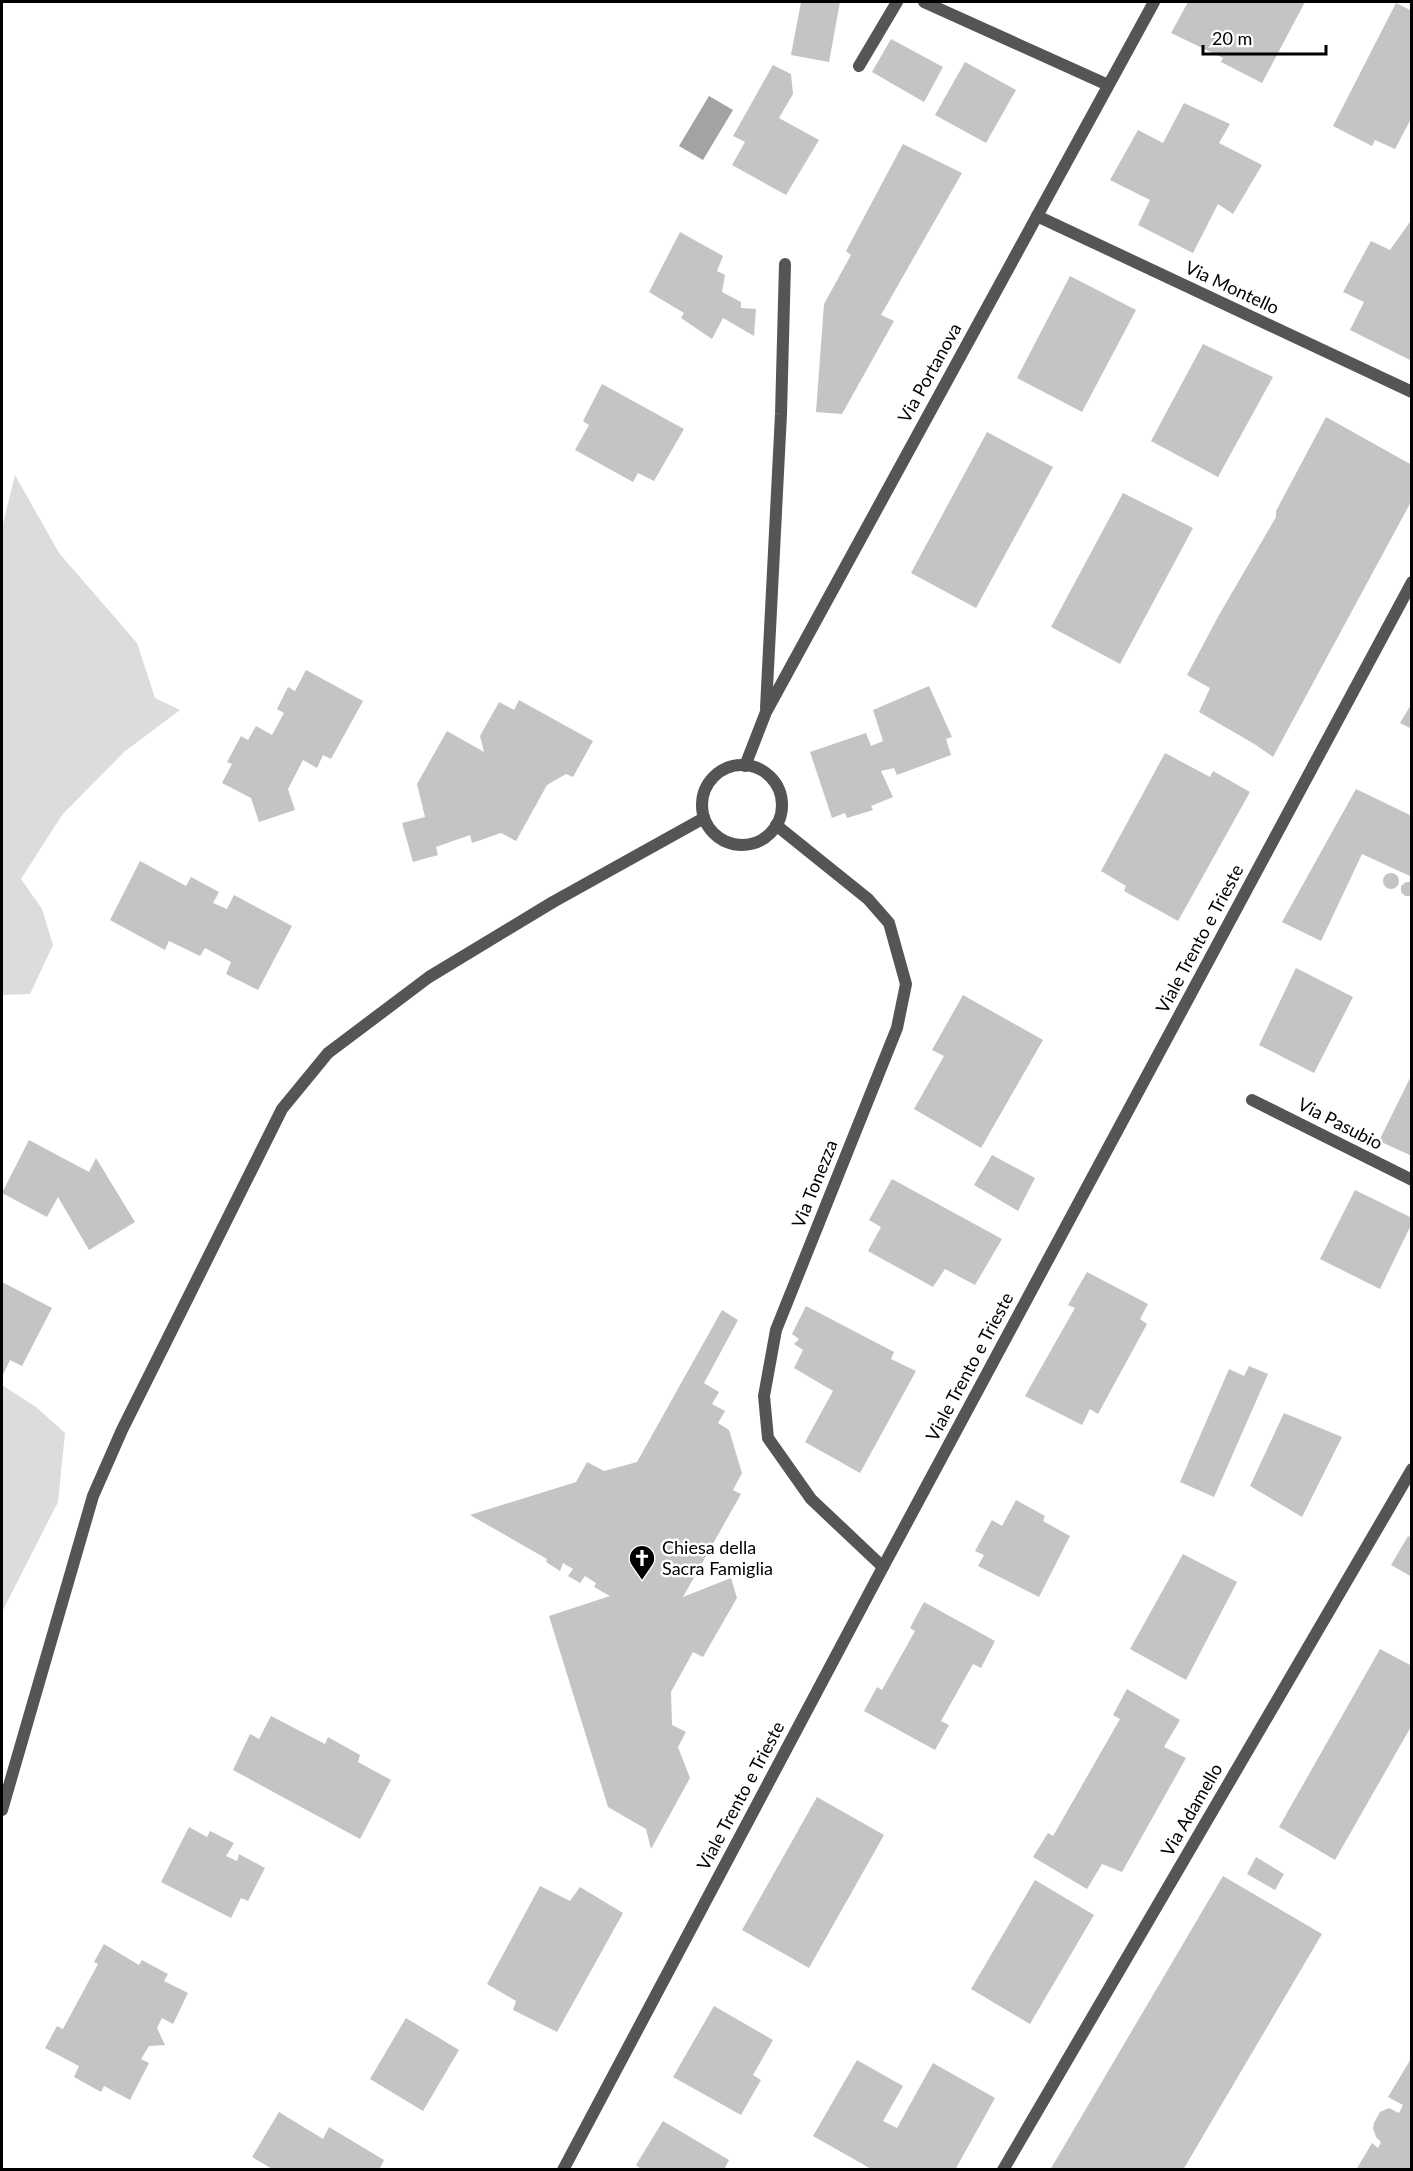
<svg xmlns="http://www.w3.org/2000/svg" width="1413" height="2171" font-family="Lato,sans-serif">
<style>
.green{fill:#dcdcdc}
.water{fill:#a3a3a3}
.building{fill:#c4c4c4}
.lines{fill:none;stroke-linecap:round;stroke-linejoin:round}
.service{stroke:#555;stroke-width:12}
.minor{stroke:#555;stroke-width:12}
.labels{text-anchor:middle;stroke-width:5;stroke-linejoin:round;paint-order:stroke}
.street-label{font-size:18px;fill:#000;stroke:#fff}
.poi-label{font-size:18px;fill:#000;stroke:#fff;text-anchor:start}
</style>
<rect width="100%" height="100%" fill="#fff"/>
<g class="green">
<path d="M15,475L59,553L137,643L155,698L180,710L124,752L62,815L21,879L42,909L53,945L30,994L2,995V528Z"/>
<path d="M2,1385L36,1407L65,1433L58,1502L2,1612Z"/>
</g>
<path class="water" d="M709,96L733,110L703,160L679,146Z"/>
<g class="building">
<path d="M801,2H840L829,62L791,55Z"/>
<path d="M1188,2H1305L1262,83L1221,62L1223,58L1171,33Z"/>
<path d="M1396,3L1412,11V117L1395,149L1375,140L1372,146L1333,126Z"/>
<path d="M891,39L943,67L924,102L872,72Z"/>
<path d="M965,62L1016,90L986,143L935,115Z"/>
<path d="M773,65L791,74L793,94L779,118L819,140L786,195L732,165L745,142L733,136Z"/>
<path d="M1184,103L1230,124L1219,143L1262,165L1233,214L1218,204L1193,253L1138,225L1150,200L1110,180L1138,130L1163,143Z"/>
<path d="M903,144L962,173L881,315L894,321L842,414L816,412L824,304L851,255L846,251Z"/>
<path d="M1412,219V361L1350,330L1364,302L1343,292L1371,241L1390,250Z"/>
<path d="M680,232L723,256L717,271L725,275L722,292L741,302V308L756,309L754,336L723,318L712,339L681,318L684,313L649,292Z"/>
<path d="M1070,276L1136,310L1082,412L1017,378Z"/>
<path d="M1203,344L1273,377L1218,477L1151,441Z"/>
<path d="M602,384L684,429L654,481L638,473L633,482L575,450L589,425L583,421Z"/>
<path d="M1326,417L1412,465V500L1273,757L1256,745L1199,712L1210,688L1187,675L1219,615L1276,517V511Z"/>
<path d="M987,432L1053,467L976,608L911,573Z"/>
<path d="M1123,493L1193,528L1120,664L1051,627Z"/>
<path d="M306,670L363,701L331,759L323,755L317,768L303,760L288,789L295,810L259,822L251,798L222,783L232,764L227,762L241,736L248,740L256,726L272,735L284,713L277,709L288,687L295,691Z"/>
<path d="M929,686L952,737L946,739L951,755L897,775L894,768L881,771L893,797L871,806L873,810L847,818L845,813L832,818L810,752L866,733L871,746L883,741L873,710Z"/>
<path d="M519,700L593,741L573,777L566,774L547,785L516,841L501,833L472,843L470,835L436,847L438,855L413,862L402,823L425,817L417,784L447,731L484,752L480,736L499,702L514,710Z"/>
<path d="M1412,703V729L1400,723Z"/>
<path d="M1165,753L1210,777L1213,771L1250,792L1178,921L1124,891L1126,886L1101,871Z"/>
<path d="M1356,789L1412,816V877L1362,854L1321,941L1282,922Z"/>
<path d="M140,861L186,886L191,877L219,892L213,903L227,909L234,895L292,926L258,990L226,974L231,962L205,948L200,956L169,941L165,950L110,920Z"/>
<circle cx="1391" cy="881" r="8"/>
<path d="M1406,882H1412V896H1405L1401,892V886Z"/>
<path d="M1296,968L1353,997L1314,1073L1259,1045Z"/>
<path d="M963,995L1043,1040L981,1148L914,1109L944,1056L932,1050Z"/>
<path d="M1412,1074V1156L1379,1141Z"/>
<path d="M29,1140L89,1172L96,1158L135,1222L89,1250L58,1197L47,1217L2,1193Z"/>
<path d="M992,1155L1035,1178L1018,1211L974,1185Z"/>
<path d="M892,1179L1002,1239L975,1285L945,1269L933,1287L868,1251L881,1227L869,1220Z"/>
<path d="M1355,1190L1412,1218V1223L1380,1289L1320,1259Z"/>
<path d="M1087,1272L1148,1304L1140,1319L1147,1324L1098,1414L1090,1409L1082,1425L1025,1396L1075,1308L1068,1305Z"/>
<path d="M2,1282L52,1308L22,1366L10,1360L2,1377Z"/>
<path d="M806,1306L894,1352L891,1359L916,1371L860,1473L805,1442L833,1391L794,1368L803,1350L794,1344L799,1339L792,1334Z"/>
<path d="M722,1310L738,1320L704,1383L719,1392L712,1404L725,1411L718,1423L729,1430L742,1473L733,1490L741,1494L683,1597L731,1578L737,1598L703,1657L693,1652L671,1692L672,1725L686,1732L678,1747L690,1778L651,1849L646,1829L608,1807L549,1616L610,1596L594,1587L596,1583L585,1576L580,1583L568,1576L573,1569L563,1563L560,1571L546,1562L547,1559L470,1515L576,1482L587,1462L604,1471L637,1462Z"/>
<path d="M1249,1366L1268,1374L1214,1497L1180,1482L1229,1369L1244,1376Z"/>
<path d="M1284,1413L1342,1437L1302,1517L1250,1486Z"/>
<path d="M1016,1500L1045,1516L1043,1521L1070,1536L1039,1597L978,1566L984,1555L975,1551L992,1520L1002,1526Z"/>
<path d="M1408,1536L1412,1538V1577L1391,1565Z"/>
<path d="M1183,1554L1237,1582L1186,1680L1130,1649Z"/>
<path d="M924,1602L995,1641L981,1668L973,1664L941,1721L949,1725L935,1750L864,1711L877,1687L882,1690L915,1631L910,1628Z"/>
<path d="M1380,1649L1412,1666V1725L1335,1860L1279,1827Z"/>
<path d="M1127,1689L1180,1720L1164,1747L1186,1758L1122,1872L1102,1864L1087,1889L1033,1857L1048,1833L1053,1836L1120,1719L1113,1715Z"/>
<path d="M271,1716L325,1744L328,1737L360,1755L358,1762L391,1780L360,1839L233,1770L250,1734L259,1739Z"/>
<path d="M817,1797L884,1835L809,1968L742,1930Z"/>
<path d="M189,1827L207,1837L210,1831L234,1843L226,1856L237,1861L239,1854L265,1868L248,1901L241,1898L231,1918L161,1882Z"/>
<path d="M1256,1857L1284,1874L1275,1890L1247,1874Z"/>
<path d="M1223,1876L1322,1934L1183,2170H1050Z"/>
<path d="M1035,1880L1094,1915L1030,2024L971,1989Z"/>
<path d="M540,1886L570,1901L580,1887L623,1913L557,2032L513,2010L516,2001L487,1984Z"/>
<path d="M104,1944L139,1965L142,1960L168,1974L164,1981L188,1993L173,2024L162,2018L157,2028L165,2045L149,2046L141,2059L149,2063L130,2100L104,2086L101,2092L74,2077L79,2066L45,2048L57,2026L63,2029L98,1964L94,1962Z"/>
<path d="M714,2006L773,2040L753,2075L761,2080L741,2115L673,2077Z"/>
<path d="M406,2018L459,2050L423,2111L370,2079Z"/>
<path d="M1412,2057V2170H1356L1372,2143L1378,2148L1381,2142L1376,2137L1373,2128L1374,2123L1380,2112L1389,2108L1399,2113L1403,2105L1388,2097Z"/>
<path d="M857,2060L903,2086L883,2121L897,2128L933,2063L995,2098L955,2170H873L813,2136Z"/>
<path d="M279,2112L323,2139L329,2127L384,2160L379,2170H274L252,2157Z"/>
<path d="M663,2121L729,2160L724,2170H642L636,2165Z"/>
</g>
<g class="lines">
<g class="service">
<path d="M924,2L1108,85"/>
<path d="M859,66L897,2"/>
</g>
<g class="minor">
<path d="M1037,216L1412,392"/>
<path d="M766,708L781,414L785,264"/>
<circle cx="742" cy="805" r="40"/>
<path d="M745,766L766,712L1154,2"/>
<path d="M776,825L868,899L889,923L906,984L897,1028L776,1330L764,1396L768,1438L811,1499L883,1567"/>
<path d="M1252,1100L1412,1180"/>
<path d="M2,1810L93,1496L122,1430L282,1109L328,1053L429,977L553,902L704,818"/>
<path d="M563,2170L883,1567L1412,582"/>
<path d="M1003,2170L1412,1469"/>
</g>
</g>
<defs>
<g id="church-pin" transform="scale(1.35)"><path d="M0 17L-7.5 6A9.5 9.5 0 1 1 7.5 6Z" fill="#000" stroke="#fff"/><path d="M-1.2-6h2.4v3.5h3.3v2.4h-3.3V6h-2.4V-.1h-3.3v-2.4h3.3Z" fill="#fff"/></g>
</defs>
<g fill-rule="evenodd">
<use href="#church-pin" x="642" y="1558"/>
</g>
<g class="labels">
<g class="street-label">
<text transform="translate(1232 288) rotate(25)" y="6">Via Montello</text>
<text transform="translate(930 373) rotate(-61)" y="6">Via Portanova</text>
<text transform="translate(1200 939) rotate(-62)" y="6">Viale Trento e Trieste</text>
<text transform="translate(1340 1124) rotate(27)" y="6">Via Pasubio</text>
<text transform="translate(815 1184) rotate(-68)" y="6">Via Tonezza</text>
<text transform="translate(970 1367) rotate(-62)" y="6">Viale Trento e Trieste</text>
<text transform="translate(741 1796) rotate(-62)" y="6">Viale Trento e Trieste</text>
<text transform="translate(1192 1810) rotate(-60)" y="6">Via Adamello</text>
</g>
<g class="poi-label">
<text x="662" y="1554">Chiesa della<tspan x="662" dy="21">Sacra Famiglia</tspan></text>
</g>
</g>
<rect width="1413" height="2171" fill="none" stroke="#000000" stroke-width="6"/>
<path d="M1203 45v9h123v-9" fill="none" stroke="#000000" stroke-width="3"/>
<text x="1212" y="45" font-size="18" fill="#000000" stroke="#ffffff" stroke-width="4.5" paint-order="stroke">20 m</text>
</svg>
